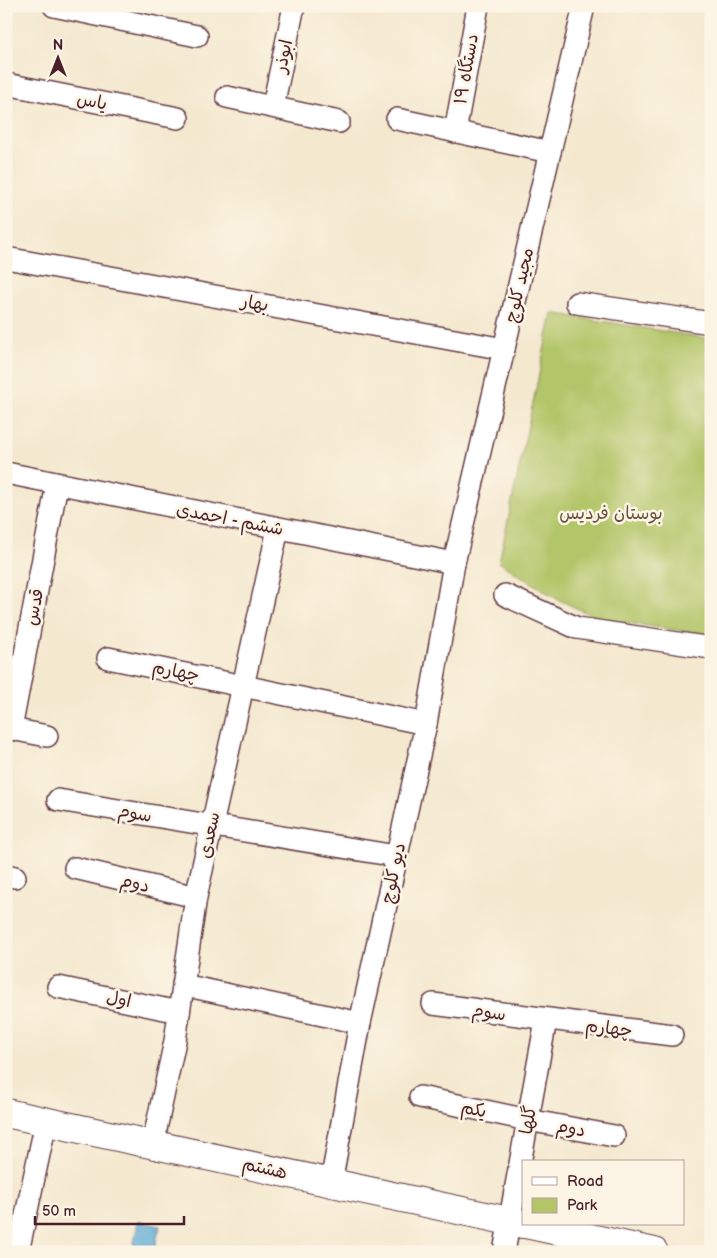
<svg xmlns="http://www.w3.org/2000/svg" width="717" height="1258" font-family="'Balsamiq Sans','Playpen Sans Arabic',sans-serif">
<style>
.green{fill:#b2c568;stroke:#7e724a}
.water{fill:#5aa9d4;stroke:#526480}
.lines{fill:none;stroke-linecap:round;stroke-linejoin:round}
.street-casing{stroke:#643d44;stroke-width:24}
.secondary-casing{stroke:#643d44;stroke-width:30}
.street{stroke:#fff;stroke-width:21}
.secondary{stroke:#fff;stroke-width:28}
.labels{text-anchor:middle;stroke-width:5;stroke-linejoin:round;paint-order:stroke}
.street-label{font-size:18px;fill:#4a1f2b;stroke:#fcf5e5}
.park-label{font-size:18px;fill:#69513d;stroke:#fcf5e5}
</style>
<rect width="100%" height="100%" fill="#fcf5e5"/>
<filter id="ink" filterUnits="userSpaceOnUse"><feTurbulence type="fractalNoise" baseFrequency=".02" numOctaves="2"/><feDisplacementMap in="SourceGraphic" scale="10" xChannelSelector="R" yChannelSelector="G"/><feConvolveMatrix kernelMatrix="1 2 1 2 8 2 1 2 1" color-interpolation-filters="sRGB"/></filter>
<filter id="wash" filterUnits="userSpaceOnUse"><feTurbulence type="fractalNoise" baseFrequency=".0096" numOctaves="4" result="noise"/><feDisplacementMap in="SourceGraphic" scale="20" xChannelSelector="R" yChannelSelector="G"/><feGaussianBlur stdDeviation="1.12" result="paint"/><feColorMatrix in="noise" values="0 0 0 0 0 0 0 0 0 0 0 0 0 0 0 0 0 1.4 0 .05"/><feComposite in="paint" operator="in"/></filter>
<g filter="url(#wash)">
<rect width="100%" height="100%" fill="#f4e8cf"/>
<path class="green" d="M552,313L711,339V635L600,619L557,599L499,562Z"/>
<path class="water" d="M138,1221L160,1226L154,1252H132Z"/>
</g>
<g filter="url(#ink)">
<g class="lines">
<g class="street-casing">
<g id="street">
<path d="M54,6L197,36"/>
<path d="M6,84L178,118"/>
<path d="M227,97L339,122"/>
<path d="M273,106L294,6"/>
<path d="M397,119L550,152"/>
<path d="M455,132L478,6"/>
<path d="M6,258L504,349"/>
<path d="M577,303L711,323"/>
<path d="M6,473L454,563"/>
<path d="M505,595L577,628L711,648"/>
<path d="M108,658L426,724"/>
<path d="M6,728L47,736"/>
<path d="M11,729L57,484"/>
<path d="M58,800L396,856"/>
<path d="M75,868L196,897"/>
<path d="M6,875L15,877"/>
<path d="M183,985L360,1023"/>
<path d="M58,987L179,1012"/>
<path d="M433,1004L672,1035"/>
<path d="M420,1097L528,1120L614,1136"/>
<path d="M153,1143L175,1041L196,897L278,529"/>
<path d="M331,1183L360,1023L426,724L454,563L584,6"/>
<path d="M18,1252L46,1122"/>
<path d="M504,1252L546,1020"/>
</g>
</g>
<g class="secondary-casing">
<g id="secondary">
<path d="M6,1113L523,1224"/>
<path d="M526,1224L654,1252"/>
</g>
</g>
<use href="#street" class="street"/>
<use href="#secondary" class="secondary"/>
</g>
</g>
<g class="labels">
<g class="street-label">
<text transform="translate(283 56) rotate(-78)" y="6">ابوذر</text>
<text transform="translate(466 69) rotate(-80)" y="6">۱۹ دستگاه</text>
<text transform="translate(92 101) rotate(11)" y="6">یاس</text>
<text transform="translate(519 285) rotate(-77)" y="6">مجید کلوچ</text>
<text transform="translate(255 303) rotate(10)" y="6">بهار</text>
<text transform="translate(230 519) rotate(11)" y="6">ششم - احمدی</text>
<text transform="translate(34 607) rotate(-79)" y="6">قدس</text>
<text transform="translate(176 671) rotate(11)" y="6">چهارم</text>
<text transform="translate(135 813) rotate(10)" y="6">سوم</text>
<text transform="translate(209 835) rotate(-78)" y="6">سعدی</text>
<text transform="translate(393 873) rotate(-78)" y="6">دیو کلوچ</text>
<text transform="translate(135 883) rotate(13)" y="6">دوم</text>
<text transform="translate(119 999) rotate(12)" y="6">اول</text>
<text transform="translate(489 1012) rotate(8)" y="6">سوم</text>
<text transform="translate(609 1028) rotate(7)" y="6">چهارم</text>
<text transform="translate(474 1109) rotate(12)" y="6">یکم</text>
<text transform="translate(528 1120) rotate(-80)" y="6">گلها</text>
<text transform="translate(571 1128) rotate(10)" y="6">دوم</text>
<text transform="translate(265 1168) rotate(13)" y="6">هشتم</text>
</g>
<g class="park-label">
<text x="611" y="519">بوستان فردیس</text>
</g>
</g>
<rect width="717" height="1258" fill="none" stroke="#fcf5e5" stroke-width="25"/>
<rect x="522" y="1160" width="162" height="65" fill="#fcf5e5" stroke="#b59f9b"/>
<rect x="532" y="1177" width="25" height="8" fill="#ffffff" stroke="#b59f9b"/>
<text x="567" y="1186" font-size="15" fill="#4a1f2b">Road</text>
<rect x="532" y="1198" width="25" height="15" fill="#b2c568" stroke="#b59f9b"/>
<text x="567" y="1210" font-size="15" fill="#4a1f2b">Park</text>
<g transform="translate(58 58)" stroke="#fcf5e5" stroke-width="4" paint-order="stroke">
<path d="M0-4L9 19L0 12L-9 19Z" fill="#4a1f2b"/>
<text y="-8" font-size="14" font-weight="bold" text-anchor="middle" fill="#4a1f2b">N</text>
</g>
<path d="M35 1216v8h149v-8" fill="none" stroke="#4a1f2b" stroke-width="2.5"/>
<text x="42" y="1216" font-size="15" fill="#4a1f2b" stroke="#fcf5e5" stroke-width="4" paint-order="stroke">50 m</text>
</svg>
